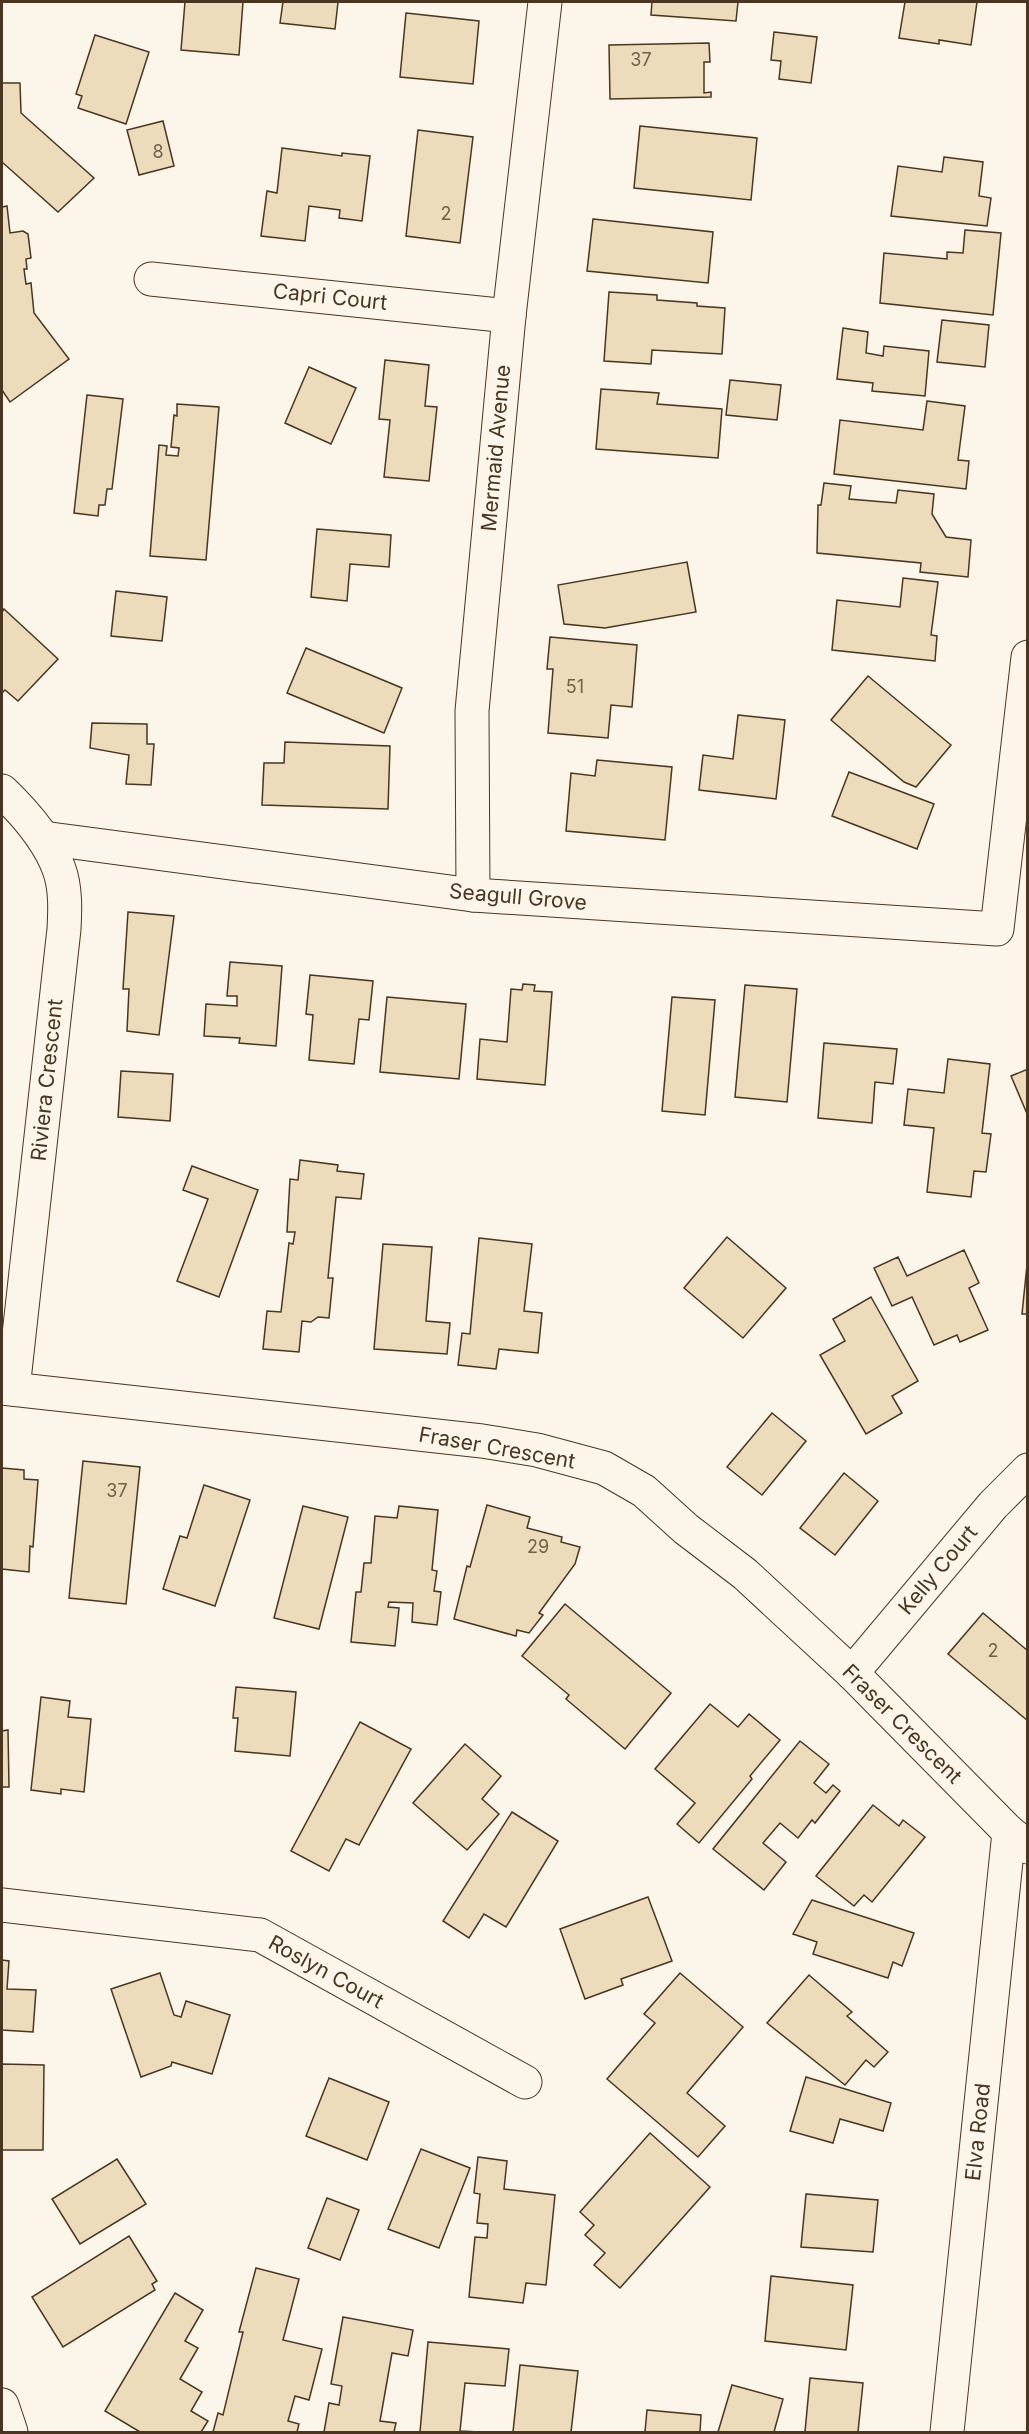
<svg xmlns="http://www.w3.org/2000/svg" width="1029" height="2434" font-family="Inter,sans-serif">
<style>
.building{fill:#ecdcbc;stroke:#4a3520;stroke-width:1.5}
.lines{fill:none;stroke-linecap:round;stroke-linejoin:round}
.minor-casing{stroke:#4a3520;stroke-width:35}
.minor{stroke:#fbf6e9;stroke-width:33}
.labels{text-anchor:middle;stroke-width:4.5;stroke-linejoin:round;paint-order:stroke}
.number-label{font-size:18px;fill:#725f47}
.street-label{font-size:21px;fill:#4a3520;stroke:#fbf6e9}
</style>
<rect width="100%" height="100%" fill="#fbf6e9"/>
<g class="building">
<path d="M185,2H243L239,55L181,50Z"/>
<path d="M283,2H338L335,29L280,23Z"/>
<path d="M652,2H738L736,21L651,15Z"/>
<path d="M905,2H977L971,45L939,40V44L899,38Z"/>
<path d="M406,13L479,21L473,84L400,77Z"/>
<path d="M774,32L817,37L811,83L779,79L781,61L771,60Z"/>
<path d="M95,35L149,52L126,124L78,108L82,96L76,94Z"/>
<path d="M709,43L710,62H704V93L711,92V97L610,99L609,45Z"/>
<path d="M2,83H20L21,113L94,178L58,212L2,162Z"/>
<path d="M163,121L174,166L139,175L127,130Z"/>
<path d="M640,126L757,138L751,200L634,188Z"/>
<path d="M418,130L473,137L460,243L406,236Z"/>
<path d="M282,148L342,156V153L370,156L362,221L339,218L340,210L309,206L305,241L261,236L267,191L277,193Z"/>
<path d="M944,157L983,162L979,196L991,198L987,226L891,216L898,166L942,172Z"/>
<path d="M7,206L10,233L23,231L28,234L31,258L26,259L27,269H24L26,284L31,283L34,313L69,359L10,402L2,390V207Z"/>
<path d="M593,219L713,232L708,283L587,271Z"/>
<path d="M965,230L1001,233L993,315L880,303L884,253L947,259V252L963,253Z"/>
<path d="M609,292L657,295V300L697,303V306L725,308L722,354L652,350L651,364L604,361Z"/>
<path d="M942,320L989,325L985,367L937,362Z"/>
<path d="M843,328L868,332L866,353L883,356L884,346L929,351L925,396L872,391L873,383L837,379Z"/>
<path d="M385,360L429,365L425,406L437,407L429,481L384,477L390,420L379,419Z"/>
<path d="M309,367L356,388L331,444L285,423Z"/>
<path d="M730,380L781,385L777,420L726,415Z"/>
<path d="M601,389L659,393L657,404L722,409L718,458L596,449Z"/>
<path d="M87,395L123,399L112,489H107L105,505H99L98,516L74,513Z"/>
<path d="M927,401L965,406L958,460L969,461L966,489L834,474L840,420L923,430Z"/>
<path d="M177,404L219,407L206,560L150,556L159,445L167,446L166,455L178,456L179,448L171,447L174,415L177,416Z"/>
<path d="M824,483L851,486L849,499L896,503L898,490L934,494L932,514L946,537L971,540L968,577L920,572L921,563L817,553L818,505H821Z"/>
<path d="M317,529L391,535L389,567L350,564L347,601L311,597Z"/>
<path d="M687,562L696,612L605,628L564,624L558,585Z"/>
<path d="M903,578L938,582L931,635L937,636L935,661L832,650L837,600L900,607Z"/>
<path d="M116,591L167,597L162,641L111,636Z"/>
<path d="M4,609L58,659L18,701L5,690L2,693V612Z"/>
<path d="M550,637L637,645L632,707L611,705L608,738L548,733L553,669H547Z"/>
<path d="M306,648L402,688L384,733L287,693Z"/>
<path d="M868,676L951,745L916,787L904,782L831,720Z"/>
<path d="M738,715L785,720L776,799L699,790L703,755L733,759Z"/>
<path d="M92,723L147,724V744H154L151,785L126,784L129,755L90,748Z"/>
<path d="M285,742L390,746L388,809L262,805L264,763H284Z"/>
<path d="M597,760L672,767L665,840L566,831L571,773L595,776Z"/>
<path d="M849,772L934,804L917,849L832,816Z"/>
<path d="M128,912L174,916L159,1035L127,1031L129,989H123Z"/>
<path d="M230,962L282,966L276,1046L239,1043L240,1038L204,1036L206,1004L237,1006V996H227Z"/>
<path d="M310,975L373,981L369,1020L359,1019L354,1064L309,1060L313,1015L306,1014Z"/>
<path d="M523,984L535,985L534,991L552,992L545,1085L477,1079L480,1039L507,1042L511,989L522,990Z"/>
<path d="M745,985L797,989L787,1102L735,1097Z"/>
<path d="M387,997L466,1004L459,1079L380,1072Z"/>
<path d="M672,997L715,1000L705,1115L662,1111Z"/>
<path d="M824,1043L897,1049L893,1084L875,1082L872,1123L818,1118Z"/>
<path d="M948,1059L990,1064L982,1133L991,1134L986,1172L974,1171L971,1197L927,1192L934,1128L904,1125L908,1089L944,1093Z"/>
<path d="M1028,1069V1116L1011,1076Z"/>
<path d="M121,1071L173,1074L170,1121L118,1117Z"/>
<path d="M300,1160L338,1165L337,1171L364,1174L361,1199L336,1197L328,1278H333L329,1318L318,1317L311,1322L302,1321L299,1352L263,1349L267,1311L281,1312L289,1243L293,1244L295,1232H287L290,1179L298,1180Z"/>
<path d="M192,1166L258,1190L219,1297L177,1281L208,1199L183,1190Z"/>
<path d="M727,1237L786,1288L743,1338L684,1288Z"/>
<path d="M479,1238L532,1244L524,1311L542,1313L538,1353L499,1349L496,1369L458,1365L462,1333L470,1334Z"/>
<path d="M383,1244L432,1247L426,1321L450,1323L447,1354L374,1349Z"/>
<path d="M964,1250L979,1283L969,1288L988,1330L960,1342L957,1335L934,1345L912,1297L892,1306L874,1268L898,1257L907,1276Z"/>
<path d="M1028,1255V1314H1022Z"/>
<path d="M871,1297L918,1381L892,1396L902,1413L866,1434L820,1355L845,1341L833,1319Z"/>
<path d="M772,1413L806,1441L762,1495L727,1467Z"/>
<path d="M83,1461L140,1467L126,1604L69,1598Z"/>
<path d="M2,1468L24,1470V1479L38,1480L33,1547L30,1546L29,1572L2,1569Z"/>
<path d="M844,1473L878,1501L835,1555L800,1528Z"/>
<path d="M204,1485L250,1500L215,1606L163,1589L180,1536L187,1538Z"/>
<path d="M487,1505L530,1517L527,1528L562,1537L561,1542L580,1547L575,1564L539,1613L543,1615L529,1633L517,1630L516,1636L454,1619L467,1566L470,1567Z"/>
<path d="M303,1506L348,1517L319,1629L274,1618Z"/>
<path d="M399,1506L438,1510L432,1570L437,1571L434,1591L441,1592L437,1625L412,1622L413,1603L389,1602L388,1607L399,1608L395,1646L351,1642L356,1592H361L364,1563H371L375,1516L397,1518Z"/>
<path d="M565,1604L671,1693L625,1749L566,1699L569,1695L522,1656Z"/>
<path d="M983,1613L1028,1651V1721L948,1654Z"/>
<path d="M236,1687L296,1692L290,1756L235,1751L238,1718H233Z"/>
<path d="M41,1697L70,1701L68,1717L91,1719L84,1792L61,1789V1794L31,1790Z"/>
<path d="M710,1704L738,1727L749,1714L780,1740L750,1776L752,1779L699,1843L677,1824L695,1803L655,1769Z"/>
<path d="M360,1722L411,1749L359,1845L346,1839L329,1871L291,1851Z"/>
<path d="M8,1730L9,1787H2V1731Z"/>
<path d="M800,1741L829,1764L814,1783L826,1793L833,1785L840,1791L815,1823L812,1820L798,1838L780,1823L763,1843L786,1862L764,1890L713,1849Z"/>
<path d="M465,1744L501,1776L482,1799L499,1814L467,1850L413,1803Z"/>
<path d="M873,1805L899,1826L903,1820L925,1837L872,1902L864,1895L854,1906L816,1876Z"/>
<path d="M512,1812L558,1841L506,1927L484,1914L469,1938L443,1921Z"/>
<path d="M648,1897L672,1961L621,1979L623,1985L585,1999L560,1929Z"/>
<path d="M812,1900L914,1933L902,1966L893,1962L888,1978L813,1954L817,1942L793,1934Z"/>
<path d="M2,1960L9,1961L7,1989L36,1990L33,2032L2,2030Z"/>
<path d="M160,1973L174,2015L181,2017L186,2001L230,2015L212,2074L172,2062L171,2066L141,2077L111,1989Z"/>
<path d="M680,1973L743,2027L687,2093L725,2126L698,2157L607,2079L655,2023L644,2014Z"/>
<path d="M809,1975L852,2012L847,2016L888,2052L874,2067L866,2060L845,2085L767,2023Z"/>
<path d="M2,2064L44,2065L43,2150H2Z"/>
<path d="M806,2077L891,2103L883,2131L840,2119L833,2143L790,2131Z"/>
<path d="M329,2078L389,2102L367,2160L306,2136Z"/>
<path d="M650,2133L710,2187L620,2288L594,2265L605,2253L585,2235L594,2225L580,2212Z"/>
<path d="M421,2149L470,2168L439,2248L388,2229Z"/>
<path d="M478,2157L507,2161L504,2189L555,2195L546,2285L526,2283L523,2303L469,2297L475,2237L487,2238L488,2224L477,2223L480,2194L474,2193Z"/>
<path d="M117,2159L146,2204L80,2244L52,2199Z"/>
<path d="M806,2194L878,2200L873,2252L801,2247Z"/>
<path d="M327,2198L359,2210L340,2260L308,2248Z"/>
<path d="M129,2236L157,2281L152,2284L155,2290L63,2347L32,2297Z"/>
<path d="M256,2268L299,2279L283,2340L322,2349L309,2400L295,2396L288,2421L299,2424L297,2432H213L218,2413L223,2415L243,2332H239Z"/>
<path d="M771,2276L853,2285L846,2350L765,2341Z"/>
<path d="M175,2293L203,2310L185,2341L198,2348L180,2379L202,2392L191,2411L208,2421L201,2432H140L105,2411Z"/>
<path d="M343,2317L413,2330L408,2356L392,2353L380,2421L396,2423L394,2432H324L329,2403L339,2405L342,2386L331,2384Z"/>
<path d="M428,2342L509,2349L505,2386L465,2383L460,2431L480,2432H420Z"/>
<path d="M520,2365L578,2371L571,2432H513Z"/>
<path d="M810,2378L863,2383L858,2432H805Z"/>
<path d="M732,2385L783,2399L774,2432H718Z"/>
<path d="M647,2410L701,2415L700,2432H645Z"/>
</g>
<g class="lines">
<g class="minor-casing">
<g id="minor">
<path d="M151,279L509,316"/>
<path d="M2,791C25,813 48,839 59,869C66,888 65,910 64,929L13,1389"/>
<path d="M43,838L473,895L997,929L1028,657"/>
<path d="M473,895L472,711L509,316L545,2"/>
<path d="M2,1388L482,1441L537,1450L604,1468L644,1491L686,1529L745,1574L852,1673L1009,1832L1028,1847"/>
<path d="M852,1673L993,1505L1028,1470"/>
<path d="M2,1905L260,1935L525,2082"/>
<path d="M2,2405L11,2432"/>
<path d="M947,2432L1009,1832"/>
</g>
</g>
<use href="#minor" class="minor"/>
</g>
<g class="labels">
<g class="number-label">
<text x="641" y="66">37</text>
<text x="158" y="158">8</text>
<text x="446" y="220">2</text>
<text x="575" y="693">51</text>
<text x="117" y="1497">37</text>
<text x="538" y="1553">29</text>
<text x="993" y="1657">2</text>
</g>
<g class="street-label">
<text transform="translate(330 297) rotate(6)" y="7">Capri Court</text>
<text transform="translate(496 448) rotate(-85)" y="7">Mermaid Avenue</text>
<text transform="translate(518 897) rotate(5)" y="7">Seagull Grove</text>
<text transform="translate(47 1080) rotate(-84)" y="7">Riviera Crescent</text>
<text transform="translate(497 1448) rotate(10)" y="7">Fraser Crescent</text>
<text transform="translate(938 1570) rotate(-50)" y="7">Kelly Court</text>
<text transform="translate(902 1724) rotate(45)" y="7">Fraser Crescent</text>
<text transform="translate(326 1972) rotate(29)" y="7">Roslyn Court</text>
<text transform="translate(978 2132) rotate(-84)" y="7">Elva Road</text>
</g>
</g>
<rect width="1029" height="2434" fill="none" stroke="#4a3520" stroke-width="6"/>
</svg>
